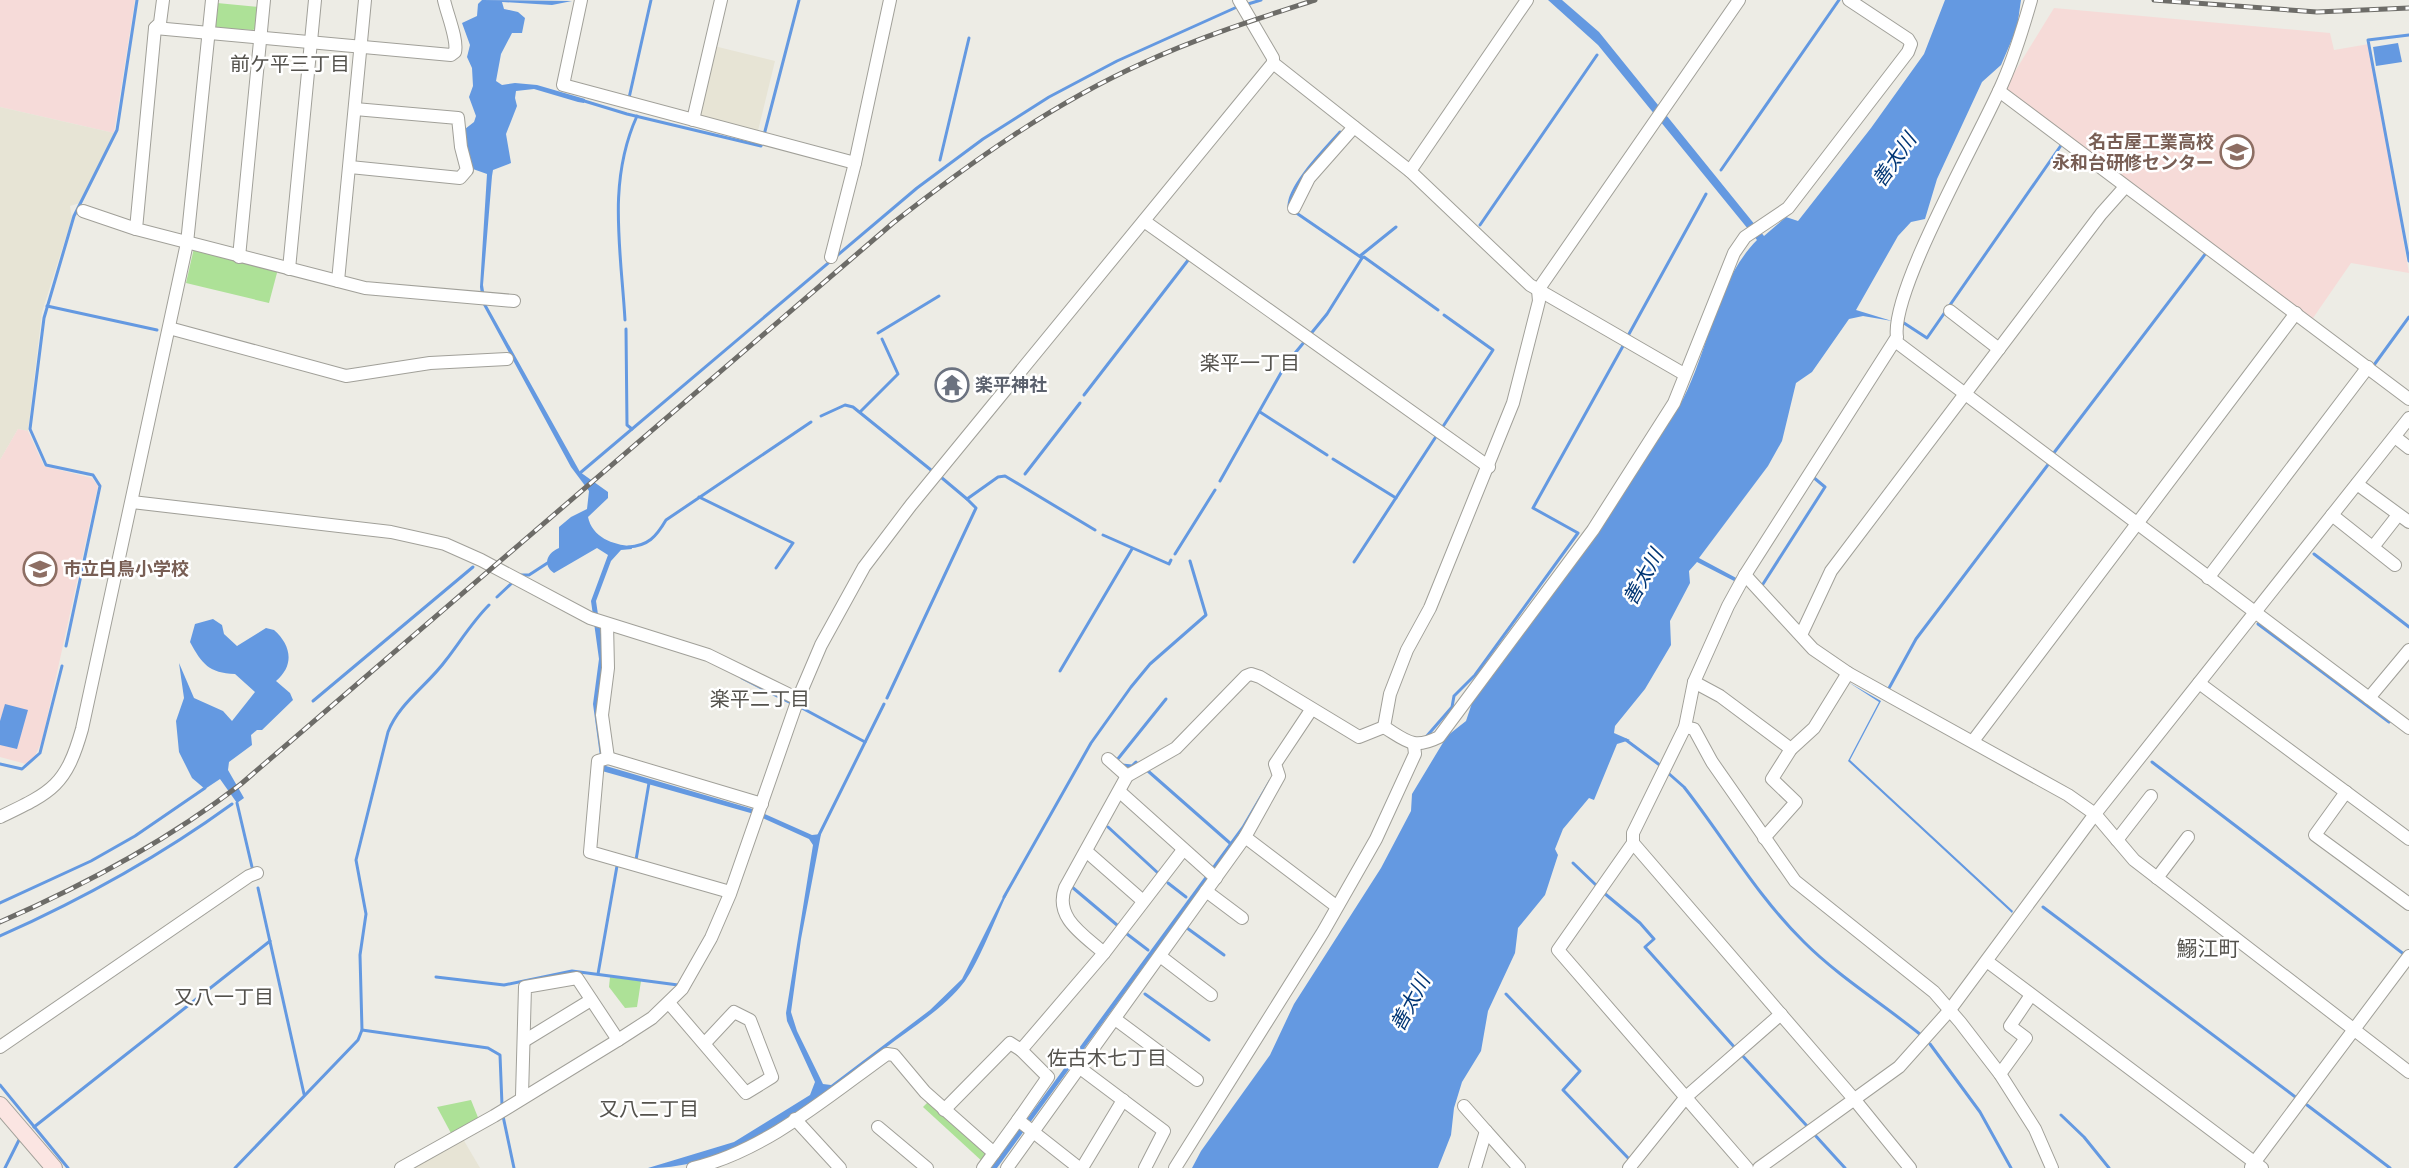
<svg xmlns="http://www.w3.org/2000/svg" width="2409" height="1168" font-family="'Work Sans','Noto Sans JP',sans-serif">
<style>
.commercial{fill:#f6dbd9}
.built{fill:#e7e4d5}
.education{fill:#f6dbd8}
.green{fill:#ade197}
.water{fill:#6499e1}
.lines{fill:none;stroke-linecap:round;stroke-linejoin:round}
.stream{stroke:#6499e1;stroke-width:3}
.street-casing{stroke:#a1a099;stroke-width:14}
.secondary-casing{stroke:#a1a099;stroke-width:18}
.street{stroke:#fff;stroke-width:12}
.secondary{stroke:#fbe5e2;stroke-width:16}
.rail-casing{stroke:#6d6c68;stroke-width:5}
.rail{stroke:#fff;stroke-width:3;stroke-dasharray:9;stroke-linecap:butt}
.labels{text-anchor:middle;stroke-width:5;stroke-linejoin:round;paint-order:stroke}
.education-label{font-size:18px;font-weight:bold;fill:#785e54;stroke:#fff;text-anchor:end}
.worship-label{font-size:18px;font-weight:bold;fill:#5b616d;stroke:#fff;text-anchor:start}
.neighbourhood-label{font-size:20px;fill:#54524d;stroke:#fff}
.water-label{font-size:20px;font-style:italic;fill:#003574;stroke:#fff}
.quarter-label{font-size:21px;fill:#54524d;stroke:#fff}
</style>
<rect width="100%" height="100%" fill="#edece5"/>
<path class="commercial" d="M0,0H135L114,133L0,107Z"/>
<g class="built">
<path d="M714,46L775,61L757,135L699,119Z"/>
<path d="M0,107L114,133L80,203L70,206L72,218L42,312L28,431L18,429L0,460Z"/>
<path d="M463,1139L480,1168H412Z"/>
</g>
<g class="education">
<path d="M2054,8L2330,33L2334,50L2369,44L2409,273L2351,263L2311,321L2003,91Z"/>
<path d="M18,429L28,431L44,466L92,478L98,486L42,741L35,756L26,764L0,757V460Z"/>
</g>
<g class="green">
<path d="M217,3L259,7L257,28L253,30L217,28L215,25Z"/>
<path d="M194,248L278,269L269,303L186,283Z"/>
<path d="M610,977L641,981L637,1007L625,1008L609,987Z"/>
<path d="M471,1100L479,1120L452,1135L437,1107Z"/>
<path d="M930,1100L992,1153L984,1163L923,1107Z"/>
</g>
<g class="water">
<path d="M482,0L572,1L552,5L502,2L504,9L518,12L525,18L522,33H512L501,54L496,81L502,85L515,83L537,85L585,99L584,103L578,102L534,89L516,91L515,98L517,106L506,134L511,163L493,170L492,176L483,285L486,304L580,472L608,492V498L588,517C592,537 613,545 631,546L632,549L621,550L611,561L596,601L605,662L598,720L606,766L756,810L812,835L821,834L801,939L791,1012L797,1031L823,1084L831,1085L930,1010L962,979L1003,897L1007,894C995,919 980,960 965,981C945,1008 911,1028 884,1049C814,1101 740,1168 648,1168L734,1142L810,1095L815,1082L787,1021L786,1013L813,845L809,839L754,814L602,771L593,704L599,659L591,601L608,555L597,548L554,573C542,565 547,553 559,548V527L571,517L587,509L589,491L571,467L482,303L480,287L487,174L473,169L467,153L465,129L474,122L476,116L469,97L473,86L472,68L467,57L470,45L462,23L477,16L478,4Z"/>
<path d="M1548,0H1562L1599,32L1764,236L1786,217L1798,221L1871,128L1924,54L1945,0H2021L2017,28L2001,65L1982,82L1937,179L1925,219L1911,222L1898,236L1856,310L1892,321L1863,316L1849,319L1812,372L1796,383L1782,441L1768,466L1699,558L1740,580L1738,583L1697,562L1689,571L1690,583L1670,621L1671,645L1645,689L1615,726L1614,733L1630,740L1617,744L1594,800L1589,798L1563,829L1555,849L1558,855L1545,895L1518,928L1515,953L1488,1011L1481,1051L1462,1082L1454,1108L1451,1135L1438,1168H1192L1201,1151L1270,1055L1294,1004L1381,868L1411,811L1412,794L1447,736L1466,721L1472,703C1529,627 1585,552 1636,472C1651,448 1669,424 1683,399C1710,347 1715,283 1757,240L1598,45Z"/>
<path d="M2398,43L2402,62L2376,66L2373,47Z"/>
<path d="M213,619L222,625L224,634L237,646L266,628L274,630C291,645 295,665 276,681L290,693L293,700L262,730H257L251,735L252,745L229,762L228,770L244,798L237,803L220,779L205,789L192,778L179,752L176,721L184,698L179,663L194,698L223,711L232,721L255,692L235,674C209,673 202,664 190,642L195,624Z"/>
<path d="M1848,682L1881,701L1850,760L2013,911L2012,913L1848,761L1879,702Z"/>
<path d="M5,704L28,710L17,749L0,745V721Z"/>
<path d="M1269,780L1272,782L1239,836L997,1168H991L1242,826Z"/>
</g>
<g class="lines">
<g class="stream">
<path d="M1248,4L1261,0"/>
<path d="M2409,35L2368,40L2409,261"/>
<path d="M629,98L651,0"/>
<path d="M581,100L627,114L761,146L763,141"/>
<path d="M764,135L799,0"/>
<path d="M940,160L969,38"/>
<path d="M1721,170L1839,0"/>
<path d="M1289,206C1289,185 1326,148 1340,132"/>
<path d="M1295,212L1362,258L1364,257L1438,310"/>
<path d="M1480,225L1597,55"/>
<path d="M1360,256L1396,227"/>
<path d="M47,306L157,330"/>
<path d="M625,320C621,250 607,182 637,116"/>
<path d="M1904,323L1927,338L2062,144"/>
<path d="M626,329L627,425L632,429"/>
<path d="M878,333L939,296"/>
<path d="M1629,334L1706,194"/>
<path d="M1309,336L1327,314L1362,258"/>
<path d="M2374,365L2409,317"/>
<path d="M1084,395L1189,259"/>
<path d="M860,412L898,374L882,339"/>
<path d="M1260,412L1327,455"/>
<path d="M821,416L845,405L853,407L931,470"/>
<path d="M1442,428L1493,350L1444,315"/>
<path d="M2053,454L2206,253"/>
<path d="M1333,459L1396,498"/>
<path d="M580,473L917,188L983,139L1049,97L1117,61L1237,7"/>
<path d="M1025,474L1080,403"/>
<path d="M942,478L967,499L998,477L1005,476L1095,530"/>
<path d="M1220,481L1286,364L1305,341"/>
<path d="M699,497L793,543L776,568"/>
<path d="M1103,535L1169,564L1171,560"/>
<path d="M628,547C648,546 656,537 666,520L811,422"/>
<path d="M1175,554L1215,490"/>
<path d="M2314,554L2409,627"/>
<path d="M1354,562L1437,435"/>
<path d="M521,575H529L549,562"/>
<path d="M1763,584L1825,487L1813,477"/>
<path d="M497,597L513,582"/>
<path d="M2258,624L2389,722"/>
<path d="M66,646L100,486L93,475L46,465L30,429L44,318L74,216L117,130L137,0"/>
<path d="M1060,671L1132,549"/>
<path d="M742,678L791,703"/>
<path d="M1888,690L1916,639L2050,462"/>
<path d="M887,698L976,508L967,499"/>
<path d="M313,701L473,567"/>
<path d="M802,708L865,742"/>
<path d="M1426,737L1452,707L1454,696L1475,675L1578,533L1533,508L1623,346"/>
<path d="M1626,740L1661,766"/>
<path d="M1117,760L1166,699"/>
<path d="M2152,762L2405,955"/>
<path d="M0,764L22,769L40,753L62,666"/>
<path d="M1122,765L1132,766L1136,762"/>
<path d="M1148,771L1231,844"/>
<path d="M1667,772L1684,787C1724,838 1757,896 1804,942C1839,977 1883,1004 1921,1035"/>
<path d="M237,803L252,867"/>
<path d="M1108,827L1158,873"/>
<path d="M818,837L884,704"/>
<path d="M636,860L649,783"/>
<path d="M1573,863L1597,886"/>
<path d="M1168,883L1186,897"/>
<path d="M1072,887L1117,925"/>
<path d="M258,888L304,1094"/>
<path d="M1604,893L1640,923L1654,939L1645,947L1736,1049"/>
<path d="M1004,897L1091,743L1131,687L1150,664L1206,615L1190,561"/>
<path d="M0,903L91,861L135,836L205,788"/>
<path d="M2043,907L2298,1099"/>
<path d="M1187,928L1224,955"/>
<path d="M1127,934L1148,950"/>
<path d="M0,936C83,899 159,857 232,804"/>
<path d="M598,974L617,866"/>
<path d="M436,977L504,985L572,971L678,985"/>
<path d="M1145,994L1209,1040"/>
<path d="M1506,994L1580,1071L1563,1090L1630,1160"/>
<path d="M362,1030L488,1048L500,1055L502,1105"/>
<path d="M1930,1044L1980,1112L2011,1168"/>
<path d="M1741,1054L1807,1126"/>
<path d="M0,1085L68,1168"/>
<path d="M2307,1105L2390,1168"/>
<path d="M2061,1115L2084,1137L2109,1168"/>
<path d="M503,1116L514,1168"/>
<path d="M34,1127L270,941"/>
<path d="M1814,1134L1845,1168"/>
<path d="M5,1168L19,1140"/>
<path d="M235,1168L358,1040L362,1030L360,955L366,914L356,860L388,732C399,703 428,685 446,660C460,642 472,622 489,605"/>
</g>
<g class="street-casing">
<g id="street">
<path d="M163,0L160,23L155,28L136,229L365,288L514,301"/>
<path d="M581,0L563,85L855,163"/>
<path d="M1239,0L1273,58V63L1410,171L1530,285L1684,374"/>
<path d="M1739,0L1538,290L1539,301L1513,403L1430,608L1407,650L1390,694L1384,727C1407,741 1413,750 1439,737L1593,530L1674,403L1734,253L1745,237L1788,208L1908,52L1911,44L1908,39L1849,0"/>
<path d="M155,28L451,55L455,52C458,40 447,14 444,0"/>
<path d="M1999,91L2409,399"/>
<path d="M693,120L721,0"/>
<path d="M350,167L460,178L467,170L461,147L458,118L355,109"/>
<path d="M1410,171L1527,0"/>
<path d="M1294,208L1309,178L1354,127"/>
<path d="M83,211L136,229"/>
<path d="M1144,221L1489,467"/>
<path d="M239,257L264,0"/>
<path d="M831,257L855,163L890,0"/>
<path d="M289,269L315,0"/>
<path d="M338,281L365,0"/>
<path d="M1950,311L1999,349"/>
<path d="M169,328L346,376L430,363L507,359"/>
<path d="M1895,341L2409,728"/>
<path d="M2395,437L2409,448"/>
<path d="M2357,484L2409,522"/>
<path d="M132,502L391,532L445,544L481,560L590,618L708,655L798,699"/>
<path d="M2332,515L2395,565"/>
<path d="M2373,547L2398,515"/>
<path d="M1745,575L1813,649L1848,673L2068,795L2095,814L2134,860L2409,1072"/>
<path d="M2208,578L2368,367"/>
<path d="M607,624L608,668L602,715L608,758"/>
<path d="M1801,635L1831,571L2101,214L2125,187"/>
<path d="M1694,682L1720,696L1791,749"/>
<path d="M2199,683L2409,839"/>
<path d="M2369,698L2409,650"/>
<path d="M1685,727L1694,729L1712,762L1795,881L1934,992L1960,1022L2000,1074L2035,1129L2052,1168"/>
<path d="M1973,741L2296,313"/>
<path d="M1108,759L1127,776"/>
<path d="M1120,792L1216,878"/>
<path d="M2346,792L2315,835L2409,904"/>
<path d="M0,817C52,792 66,786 82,729L187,243L212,0"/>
<path d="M1245,837L1336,906"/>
<path d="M1764,838L1796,802L1772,779L1791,749L1814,728L1848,673"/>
<path d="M2117,840L2151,796"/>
<path d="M1633,843L1854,1099L1910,1168"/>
<path d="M1086,851L1143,901"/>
<path d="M2157,878L2188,837"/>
<path d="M1206,891L1242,918"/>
<path d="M730,892L590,852L598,761L608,758L762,804"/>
<path d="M1104,953C1084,935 1054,918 1065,888L1127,776L1176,748L1246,676L1251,674L1260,677L1359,737L1384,727"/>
<path d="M1160,956L1211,995"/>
<path d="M1988,962L2262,1168"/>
<path d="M669,1003L746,1093L772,1077L750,1020L734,1012L705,1043"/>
<path d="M1115,1019L1197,1080"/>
<path d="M524,1041L591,1000"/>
<path d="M0,1047L249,876L257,873"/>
<path d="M1080,1068L1164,1131L1145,1168"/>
<path d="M2000,1074L2026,1038L2010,1026L2031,995"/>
<path d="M522,1096L525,987L577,978L618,1040"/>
<path d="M1464,1106L1486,1131"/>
<path d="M944,1110L1010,1043L1021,1050L1104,953L1183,850"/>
<path d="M795,1119L840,1168"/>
<path d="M1018,1120L1048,1077L1021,1050"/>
<path d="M878,1127L927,1168"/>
<path d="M2251,1167L2409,956"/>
<path d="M401,1168L494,1116L618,1040L652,1018L682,989L711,938L730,894L798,699L821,645L864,567L911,505L1273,63"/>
<path d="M693,1168C765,1151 827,1097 887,1054L894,1055L925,1092L994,1153L1018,1120L1079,1168"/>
<path d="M983,1168L994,1153"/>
<path d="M1007,1168L1245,837L1279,776L1275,764L1311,710"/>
<path d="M1082,1168L1123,1100"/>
<path d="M1175,1168L1323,932L1376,839L1415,754L1414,745"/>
<path d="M1475,1168L1486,1131L1519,1168"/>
<path d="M1629,1168L1686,1097L1781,1014"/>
<path d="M1747,1168L1558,950L1633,843V833L1685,727L1694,682L1728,606L1745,575L1897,337C1890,291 1981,134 2003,82C2015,55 2023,28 2031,0"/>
<path d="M1759,1168L1899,1067L1949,1011L2095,814L2409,418"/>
</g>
</g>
<g class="secondary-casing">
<path id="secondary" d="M0,1105L54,1168"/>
</g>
<use href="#street" class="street"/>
<use href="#secondary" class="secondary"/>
<g class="rail-casing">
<g id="rail">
<path d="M2154,0L2317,12L2409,8"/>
<path d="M0,922C85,885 167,841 241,784L893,223C971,162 1052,104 1143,63C1199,37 1257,19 1315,0"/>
</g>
</g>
<use href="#rail" class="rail"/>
</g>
<defs>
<g id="school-ring" transform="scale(1.725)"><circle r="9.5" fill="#fff" stroke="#8d6e63" stroke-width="1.5"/><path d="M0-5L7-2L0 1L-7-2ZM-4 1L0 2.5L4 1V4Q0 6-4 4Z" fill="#8d6e63"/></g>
<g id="temple-ring" transform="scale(1.725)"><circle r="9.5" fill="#fff" stroke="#6b7280" stroke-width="1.5"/><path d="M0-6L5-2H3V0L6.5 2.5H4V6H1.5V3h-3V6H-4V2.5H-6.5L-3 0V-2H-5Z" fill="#6b7280"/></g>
</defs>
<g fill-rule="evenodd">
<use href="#school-ring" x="2237" y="152"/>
<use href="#temple-ring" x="952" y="385"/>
<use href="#school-ring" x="40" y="569"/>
</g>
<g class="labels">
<g class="education-label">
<text x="2214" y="148">名古屋工業高校<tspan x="2214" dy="21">永和台研修センター</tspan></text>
<text x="63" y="575" text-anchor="start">市立白鳥小学校</text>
</g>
<g class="worship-label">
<text x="975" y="391">楽平神社</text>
</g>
<g class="neighbourhood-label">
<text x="290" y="71">前ケ平三丁目</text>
<text x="1250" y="370">楽平一丁目</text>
<text x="760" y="706">楽平二丁目</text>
<text x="224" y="1004">又八一丁目</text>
<text x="1107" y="1065">佐古木七丁目</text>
<text x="649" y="1116">又八二丁目</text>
</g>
<g class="water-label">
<text transform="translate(1894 160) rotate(-55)" y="7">善太川</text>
<text transform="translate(1643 577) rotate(-61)" y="7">善太川</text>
<text transform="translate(1410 1003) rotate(-62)" y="7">善太川</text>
</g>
<g class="quarter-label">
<text x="2208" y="956">鰯江町</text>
</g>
</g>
</svg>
